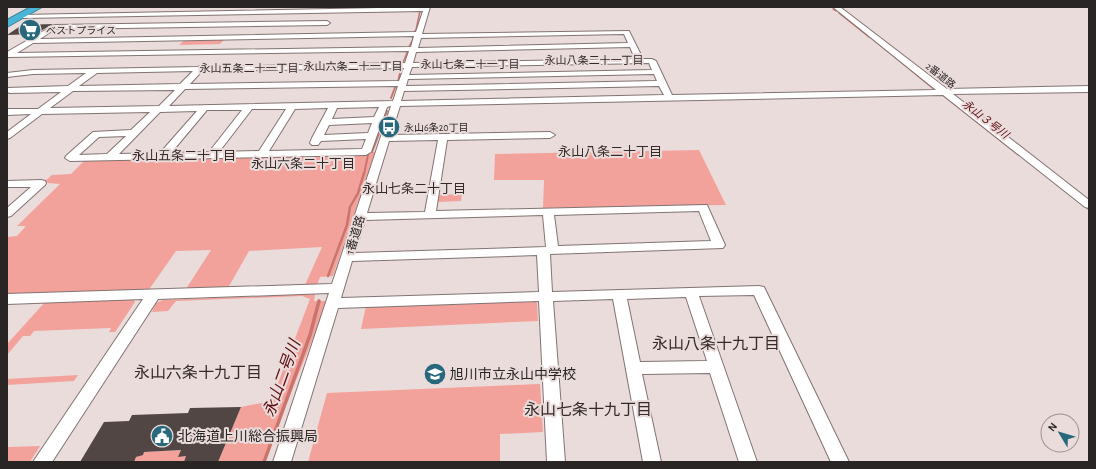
<svg xmlns="http://www.w3.org/2000/svg" width="1096" height="469" font-family="'Alegreya Sans','Noto Sans JP',sans-serif">
<style>
.green{fill:#f3a19b}
.lines{fill:none;stroke-linecap:round;stroke-linejoin:round}
.stream-far3{stroke:#ca746e;stroke-width:1.5}
.stream-far2{stroke:#ca746e;stroke-width:2}
.stream-far1{stroke:#ca746e;stroke-width:2.5}
.stream{stroke:#ca746e;stroke-width:3.5}
.building{fill:#514644}
.minor-casing{stroke:#807472;stroke-width:2}
.highway-casing{stroke:#3f8399;stroke-width:2}
.minor{fill:#fff;fill-rule:evenodd}
.highway{fill:#4ab6d7;fill-rule:evenodd}
.labels{text-anchor:middle;stroke-width:4;stroke-linejoin:round;paint-order:stroke}
.far-poi-label{font-size:10px;fill:#2a2525;stroke:#eadcdb;text-anchor:start}
.far-street-label{font-size:10px;fill:#2a2525;stroke:#eadcdb}
.far-neighbourhood-label{font-size:11px;fill:#342a29;stroke:#eadcdb}
.far-water-label{font-size:11px;font-style:italic;fill:#5b0b0f;stroke:#eadcdb}
.street-label{font-size:12px;fill:#2a2525;stroke:#eadcdb}
.neighbourhood-label{font-size:13px;fill:#342a29;stroke:#eadcdb}
.near-poi-label{font-size:14px;fill:#2a2525;stroke:#eadcdb;text-anchor:start}
.near-neighbourhood-label{font-size:16px;fill:#342a29;stroke:#eadcdb}
.near-water-label{font-size:16px;font-style:italic;fill:#5b0b0f;stroke:#eadcdb}
</style>
<rect width="100%" height="100%" fill="#eadcdb"/>
<g class="green">
<path d="M186,39H223L224,40L220,44L179,45Z"/>
<path d="M699,150L726,205L543,208L544,180H494L495,154Z"/>
<path d="M375,152L333,276L320,277L317,285H305L322,247L249,251L228,288L186,289L211,250L176,251L148,291L7,295V237L17,236L26,226H17L60,184L48,183L45,181L52,175L71,174L86,159Z"/>
<path d="M462,194L461,201L437,202L438,195Z"/>
<path d="M315,294L314,301H328L263,462H218L241,407L267,402L272,399L310,299L302,296L176,301L168,311L152,312L156,303L163,300Z"/>
<path d="M133,299L135,302L115,332H109L111,328L34,331L30,336H23L7,355V344L46,301Z"/>
<path d="M532,300L537,303L538,321L361,329L366,306Z"/>
<path d="M78,375L74,381L7,385V379Z"/>
<path d="M540,384L543,432L500,434V462H308L327,393Z"/>
<path d="M40,446L30,462H7V447Z"/>
<path d="M181,450L179,457L186,456L193,462H134L136,457L143,454L144,452Z"/>
</g>
<g class="lines">
<g class="stream-far3">
<path d="M833,9L836,11"/>
<path d="M839,13L869,37"/>
<path d="M413,33L416,30L420,11"/>
<path d="M871,38L918,76"/>
<path d="M409,47L413,39L412,36"/>
<path d="M403,63L408,50"/>
<path d="M399,76L402,67"/>
</g>
<g class="stream-far2">
<path d="M917,75L933,88"/>
<path d="M398,81L400,75"/>
<path d="M943,95L1019,155"/>
<path d="M391,98L396,85"/>
<path d="M381,126L387,111"/>
<path d="M372,152L380,131"/>
<path d="M364,174L368,155"/>
</g>
<g class="stream-far1">
<path d="M1084,205L1089,209"/>
<path d="M328,276L347,225L350,207L358,193L364,173"/>
</g>
<path class="stream" d="M264,462L310,335L319,301"/>
</g>
<g class="building">
<path d="M53,24L35,34L7,35L22,25Z"/>
<path d="M241,407L218,462H184L186,456L178,457L181,450L144,452L143,455L136,457L134,462H80L104,422L129,421L132,415L188,413L190,408Z"/>
</g>
<g class="lines">
<g class="minor-casing">
<g id="minor">
<path d="M430,7L422,34L629,31L643,59H652L656,61L672,95L936,90L833,7H840L947,89L1089,86V92L953,94L1089,200V208L1085,207L943,95L400,106L391,135L550,132L555,135L550,138L447,140L436,211L707,205L725,245L723,248L550,254L552,292L759,286L764,287L849,462H831L754,295L699,296L757,462H739L710,373L642,374L661,462H643L613,299L553,301L565,462H547L539,301L338,308L291,462H273L329,293L158,299L52,462H33L143,299L7,304V294L332,284L391,106L387,107L371,152L366,155L70,161L65,158L66,156L93,132L131,130L150,112L42,114L10,138L7,139V132L31,114L7,115V109H38L61,92L10,93L7,92V88L68,86L86,73L33,74L7,77V73L33,70L198,67L202,65L206,67L405,63L409,51L8,57L7,52L54,25L327,21L330,23L327,25L55,29L40,39L416,32L423,11L22,18L20,17V15ZM624,34L628,43L418,48L421,38ZM414,36L411,47L17,53L33,43ZM630,47L635,59L413,63L416,52ZM649,63L652,70L409,75L412,67ZM404,68L399,81L190,84L202,71ZM193,71L180,84L79,86L97,73ZM654,74L657,81L406,86L408,79ZM398,86L393,101L169,106L185,89ZM659,86L664,95L401,101L404,91ZM175,90L159,106L50,108L73,91ZM379,107L374,117L332,119L337,108ZM328,108L312,138L310,143L312,145H318L321,141L366,139L362,149L269,151L295,109ZM252,109H286L259,151L219,152ZM207,110H242L209,152L171,153ZM197,111L160,153L119,154L160,112ZM372,123L368,133L324,135L329,125ZM126,136L107,154L79,155L99,137ZM438,140L425,212L367,213L389,141ZM699,211L711,241L558,246L554,215ZM543,215L546,247L355,253L365,220ZM537,255L539,292L341,298L352,261ZM686,297L707,361L640,362L627,299Z"/>
<path d="M41,180L45,181L46,183L45,185L11,216L7,217V208L31,187H7V181Z"/>
</g>
</g>
<g class="highway-casing">
<path id="highway" d="M31,7H42L7,27V20Z"/>
</g>
<use href="#minor" class="minor"/>
<use href="#highway" class="highway"/>
</g>
<defs>
<g id="supermarket-disc" transform="scale(1.15)"><circle r="9.5" fill="#27687c" stroke="#eadcdb"/><path d="M-6-5.5h2.5l.6 2H6L4.5 2H-2.5L-4.4-4H-6ZM-1.5 3.2a1.3 1.3 0 1 0 .1 0ZM3 3.2a1.3 1.3 0 1 0 .1 0Z" fill="#fff"/></g>
<g id="bus-disc" transform="scale(1.15)"><circle r="9.5" fill="#27687c" stroke="#eadcdb"/><path d="M-5-6H5V4H4V6H2V4H-2V6H-4V4H-5ZM-3.5-4V0h7V-4ZM-3.5 1.2v1.5H-2V1.2ZM2 1.2v1.5H3.5V1.2Z" fill="#fff"/></g>
<g id="school-disc" transform="scale(1.15)"><circle r="9.5" fill="#27687c" stroke="#eadcdb"/><path d="M0-5L7-2L0 1L-7-2ZM-4 1L0 2.5L4 1V4Q0 6-4 4Z" fill="#fff"/></g>
<g id="civic-disc" transform="scale(1.15)"><circle r="9.5" fill="#27687c" stroke="#eadcdb"/><path d="M-.6-6.5H3V-4.5H.6V-3L4-1V1h2V6H-6V1h2V-1L-.6-3ZM-1.2 2.5V6h2.4V2.5Z" fill="#fff"/></g>
</defs>
<g fill-rule="evenodd">
<use href="#supermarket-disc" x="30" y="30"/>
<use href="#bus-disc" x="389" y="127"/>
<use href="#school-disc" x="435" y="374"/>
<use href="#civic-disc" x="162" y="436"/>
</g>
<g class="labels">
<g class="far-poi-label">
<text x="46" y="34">ベストプライス</text>
<text x="404" y="131">永山6条20丁目</text>
</g>
<g class="far-street-label">
<text transform="translate(941 75) rotate(38)" y="4">2番道路</text>
</g>
<g class="far-neighbourhood-label">
<text x="594" y="64">永山八条二十一丁目</text>
<text x="470" y="68">永山七条二十一丁目</text>
<text x="353" y="70">永山六条二十一丁目</text>
<text x="249" y="72">永山五条二十一丁目</text>
</g>
<g class="far-water-label">
<text transform="translate(986 119) rotate(38)" y="4">永山３号川</text>
</g>
<g class="street-label">
<text transform="translate(355 235) rotate(-73)" y="4">1番道路</text>
</g>
<g class="neighbourhood-label">
<text x="610" y="156">永山八条二十丁目</text>
<text x="184" y="160">永山五条二十丁目</text>
<text x="303" y="168">永山六条二十丁目</text>
<text x="414" y="193">永山七条二十丁目</text>
</g>
<g class="near-poi-label">
<text x="450" y="379">旭川市立永山中学校</text>
<text x="178" y="441">北海道上川総合振興局</text>
</g>
<g class="near-neighbourhood-label">
<text x="716" y="349">永山八条十九丁目</text>
<text x="198" y="378">永山六条十九丁目</text>
<text x="588" y="415">永山七条十九丁目</text>
</g>
<g class="near-water-label">
<text transform="translate(281 378) rotate(-70)" y="6">永山二号川</text>
</g>
</g>
<rect width="1096" height="469" fill="none" stroke="#2a2525" stroke-width="16"/>
<g transform="translate(1060 433) rotate(308)"><circle r="19" fill="#eadcdb" stroke="#9d9392"/>
<path d="M0-3L7 15L0 10L-7 15Z" fill="#27687c"/>
<text y="-6" font-size="11" font-weight="bold" text-anchor="middle" fill="#2a2525">N</text>
</g>
</svg>
